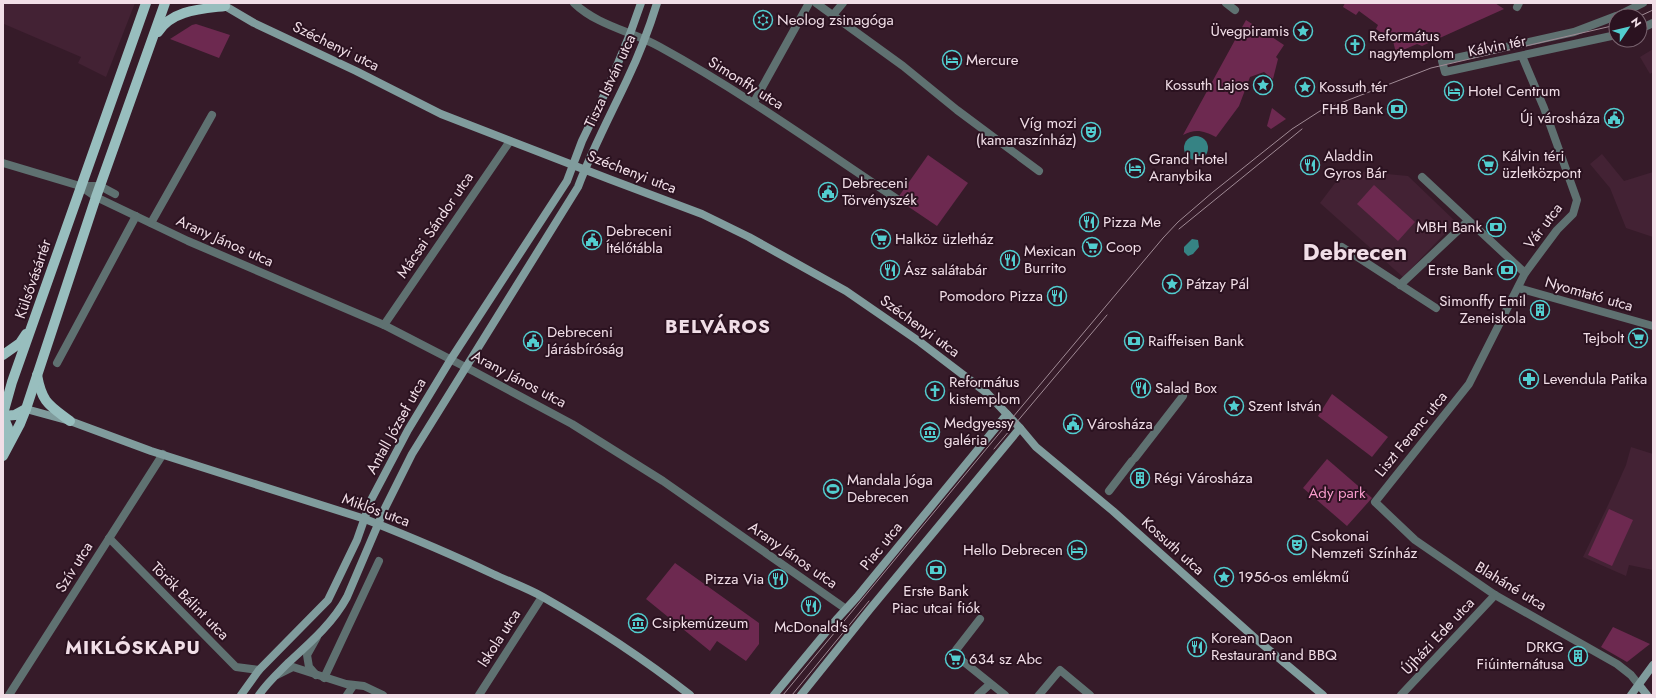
<svg xmlns="http://www.w3.org/2000/svg" width="1656" height="698" font-family="Jost,sans-serif">
<style>
.built{fill:#432234}
.green{fill:#6d2950}
.water{fill:#368384}
.lines{fill:none;stroke-linecap:round;stroke-linejoin:round}
.street{stroke:#5f7171;stroke-width:8}
.secondary{stroke:#809c9d;stroke-width:8}
.primary{stroke:#98bebe;stroke-width:10}
.tram{stroke:#a08a95;stroke-width:1}
.labels{text-anchor:middle;stroke-width:4;stroke-linejoin:round;paint-order:stroke}
.poi-label{font-size:15px;fill:#f1dee7;stroke:#2b1220;text-anchor:start}
.street-label{font-size:15px;fill:#f1dee7;stroke:#2b1220}
.park-label{font-size:15px;fill:#f89ccc;stroke:#2b1220}
.district-label{font-size:19px;font-weight:bold;letter-spacing:1px;fill:#f1dee7;stroke:#2b1220}
.town-label{font-size:23px;font-weight:bold;fill:#f1dee7;stroke:#2b1220}
</style>
<rect width="100%" height="100%" fill="#361b29"/>
<g class="built">
<path d="M3,3H135L106,77L78,63L81,57L4,24L3,26Z"/>
<path d="M1653,49V72L1650,74L1640,57Z"/>
<path d="M1602,154L1624,181L1653,172V237L1626,228L1610,188L1590,164Z"/>
<path d="M1345,170L1408,176L1456,222L1403,277L1320,203Z"/>
<path d="M1631,447L1653,454V570L1629,565L1626,576L1583,557L1609,503L1626,465Z"/>
</g>
<g class="green">
<path d="M1345,3H1495L1504,9L1422,46L1417,44L1396,53L1393,41L1376,29L1378,25L1359,11L1356,15L1343,7Z"/>
<path d="M1246,20L1284,45L1276,57L1278,59L1273,79L1264,72L1250,77L1239,106L1216,137C1204,131 1196,128 1183,135Z"/>
<path d="M196,24L230,35L219,58L170,39L192,25Z"/>
<path d="M1272,108L1286,119L1271,129L1267,126Z"/>
<path d="M928,155L968,183L937,226L897,199Z"/>
<path d="M1374,185L1415,222L1398,241L1357,204Z"/>
<path d="M1332,394L1388,437L1372,457L1318,416Z"/>
<path d="M1327,459L1372,498L1347,526L1303,488Z"/>
<path d="M1609,509L1633,520L1612,566L1588,555Z"/>
<path d="M675,563L759,623V644L746,661L717,641L710,651L646,599Z"/>
<path d="M1613,627L1650,644L1627,662L1601,647Z"/>
</g>
<g class="water">
<circle cx="1196" cy="148" r="12"/>
<path d="M1192,239L1198,240L1199,247L1193,254L1188,256L1184,252V247Z"/>
</g>
<g class="lines">
<g class="street">
<path d="M574,3C598,26 631,31 660,47C742,92 819,147 897,199"/>
<path d="M816,3L903,66L957,110L1039,171"/>
<path d="M1226,3L1235,10"/>
<path d="M1517,7L1519,3"/>
<path d="M833,15L843,3"/>
<path d="M1616,16L1574,32L1442,61L1445,72L1616,35"/>
<path d="M1617,16L1643,3"/>
<path d="M1640,29L1653,23"/>
<path d="M1522,56L1544,108L1577,200L1573,214L1557,230L1525,273L1469,384L1375,502L1415,540L1495,595L1617,664L1631,675L1639,685"/>
<path d="M754,102L809,3"/>
<path d="M3,163L80,186L96,197L188,241L384,325L475,372L572,424L663,481L846,609"/>
<path d="M1422,177L1525,273"/>
<path d="M81,186H100L115,194"/>
<path d="M151,223L212,115"/>
<path d="M1342,247L1436,308"/>
<path d="M1400,285L1468,221"/>
<path d="M1518,288L1653,326"/>
<path d="M384,325L510,141"/>
<path d="M57,363L136,216"/>
<path d="M1135,458L1183,396"/>
<path d="M1109,491L1132,461"/>
<path d="M109,538L236,667L259,670"/>
<path d="M980,619L956,650L959,658L1005,695"/>
<path d="M277,675L293,667L346,684L364,686L383,695"/>
<path d="M316,675L309,667L307,655L317,637"/>
<path d="M324,678L379,561"/>
<path d="M9,695L163,454"/>
<path d="M347,695L353,686"/>
<path d="M479,695L542,597"/>
<path d="M978,695L990,684"/>
<path d="M1039,695L1060,670L1090,695"/>
<path d="M1401,695L1495,595"/>
</g>
<g class="secondary">
<path d="M220,3L254,23L356,71L441,114L609,179L702,214L749,237L846,291L920,342L987,393L1020,428L1036,447L1113,511L1256,639L1323,695"/>
<path d="M26,409L70,421L151,451L365,519C408,536 451,554 493,574C510,582 527,588 543,597C594,626 644,659 690,695"/>
<path d="M1639,685L1647,695"/>
<path d="M241,695L259,670L328,600L357,540L371,500L408,430L451,359L567,181L582,141L609,85L630,34L641,3"/>
<path d="M259,695C267,683 278,673 288,663C310,643 333,623 347,597L385,508L412,454L578,187C592,150 610,116 627,80C639,55 649,29 657,3"/>
<path d="M774,695L836,620L857,597L1007,414"/>
<path d="M801,695L870,609L1020,428"/>
<path d="M1631,695L1653,665"/>
</g>
<g class="primary">
<path d="M158,32C172,10 201,9 225,6"/>
<path d="M3,355L20,343L26,334"/>
<path d="M37,375C42,403 49,405 70,421"/>
<path d="M3,414L12,382L146,3"/>
<path d="M3,416L8,428L7,446"/>
<path d="M3,416L15,415L26,409"/>
<path d="M3,456L20,424L26,409L96,197L165,3"/>
</g>
<g class="tram">
<path d="M1640,16L1653,10"/>
<path d="M1179,229L1302,129"/>
<path d="M994,449L1107,315"/>
<path d="M783,695L992,442L1163,238L1178,222L1213,192L1292,129L1320,111L1431,68L1616,25"/>
<path d="M792,695L869,601"/>
</g>
</g>
<defs>
<g id="synagogue-ring" transform="scale(1)"><circle r="9.5" fill="#2b1220" stroke="#52cdcf" stroke-width="1.5"/><path d="M0-6.5L5.6 3.2H-5.6ZM0 6.5L5.6-3.2H-5.6Z" fill="#52cdcf"/></g>
<g id="sight-ring" transform="scale(1)"><circle r="9.5" fill="#2b1220" stroke="#52cdcf" stroke-width="1.5"/><path d="M0-6L1.8-2.2L6-1.7L2.9 1.2L3.7 5.4L0 3.3L-3.7 5.4L-2.9 1.2L-6-1.7L-1.8-2.2Z" fill="#52cdcf"/></g>
<g id="church-ring" transform="scale(1)"><circle r="9.5" fill="#2b1220" stroke="#52cdcf" stroke-width="1.5"/><path d="M-1.2-6h2.4v3.5h3.3v2.4h-3.3V6h-2.4V-.1h-3.3v-2.4h3.3Z" fill="#52cdcf"/></g>
<g id="hotel-ring" transform="scale(1)"><circle r="9.5" fill="#2b1220" stroke="#52cdcf" stroke-width="1.5"/><path d="M-6-4.5h1.5V1H6V5H4.5V3h-9V5H-6ZM-4 0a1.8 1.8 0 1 1 3.6 0ZM.5 0V-2.5h3Q6-2.5 6 0Z" fill="#52cdcf"/></g>
<g id="bank-ring" transform="scale(1)"><circle r="9.5" fill="#2b1220" stroke="#52cdcf" stroke-width="1.5"/><path d="M-6-4H6V4H-6ZM0-2.3a2.3 2.3 0 1 0 0 4.6a2.3 2.3 0 1 0 0-4.6Z" fill="#52cdcf"/></g>
<g id="civic-ring" transform="scale(1)"><circle r="9.5" fill="#2b1220" stroke="#52cdcf" stroke-width="1.5"/><path d="M-.6-6.5H3V-4.5H.6V-3L4-1V1h2V6H-6V1h2V-1L-.6-3ZM-1.2 2.5V6h2.4V2.5Z" fill="#52cdcf"/></g>
<g id="theatre-ring" transform="scale(1)"><circle r="9.5" fill="#2b1220" stroke="#52cdcf" stroke-width="1.5"/><path d="M-5-5.5Q0-4 5-5.5V0Q5 5 0 6Q-5 5-5 0ZM-3.3-2.5H-1v1.5H-3.3ZM1-2.5H3.3v1.5H1ZM-2.8 1Q0 5.5 2.8 1Z" fill="#52cdcf"/></g>
<g id="restaurant-ring" transform="scale(1)"><circle r="9.5" fill="#2b1220" stroke="#52cdcf" stroke-width="1.5"/><path d="M-5-6h1v4h1v-4h1v4h1v-4h1v5L-1.5 .5V6h-2V.5L-5-1ZM5-6V6H3V1.5H1.5Q1.5-4 5-6Z" fill="#52cdcf"/></g>
<g id="supermarket-ring" transform="scale(1)"><circle r="9.5" fill="#2b1220" stroke="#52cdcf" stroke-width="1.5"/><path d="M-6-5.5h2.5l.6 2H6L4.5 2H-2.5L-4.4-4H-6ZM-1.5 3.2a1.3 1.3 0 1 0 .1 0ZM3 3.2a1.3 1.3 0 1 0 .1 0Z" fill="#52cdcf"/></g>
<g id="building-ring" transform="scale(1)"><circle r="9.5" fill="#2b1220" stroke="#52cdcf" stroke-width="1.5"/><path d="M-4-6H4V6H1V3H-1V6H-4ZM-2.5-4.3h1.7v1.8h-1.7ZM.8-4.3h1.7v1.8H.8ZM-2.5-1h1.7V.8h-1.7ZM.8-1h1.7V.8H.8Z" fill="#52cdcf"/></g>
<g id="pharmacy-ring" transform="scale(1)"><circle r="9.5" fill="#2b1220" stroke="#52cdcf" stroke-width="1.5"/><path d="M-2-6h4v4h4v4h-4v4h-4v-4h-4v-4h4Z" fill="#52cdcf"/></g>
<g id="museum-ring" transform="scale(1)"><circle r="9.5" fill="#2b1220" stroke="#52cdcf" stroke-width="1.5"/><path d="M0-6L6-3V-2H-6V-3ZM-5-1h2V3h-2ZM-1-1h2V3h-2ZM3-1h2V3H3ZM-6 4H6V6H-6Z" fill="#52cdcf"/></g>
<g id="stadium-ring" transform="scale(1)"><circle r="9.5" fill="#2b1220" stroke="#52cdcf" stroke-width="1.5"/><path d="M0-5a6.5 5 0 1 0 0 10a6.5 5 0 1 0 0-10ZM-3.5-1.8h7v3.6h-7Z" fill="#52cdcf"/></g>
</defs>
<g fill-rule="evenodd">
<use href="#synagogue-ring" x="763" y="20"/>
<use href="#sight-ring" x="1303" y="31"/>
<use href="#church-ring" x="1355" y="45"/>
<use href="#hotel-ring" x="952" y="60"/>
<use href="#sight-ring" x="1263" y="85"/>
<use href="#sight-ring" x="1305" y="87"/>
<use href="#hotel-ring" x="1454" y="91"/>
<use href="#bank-ring" x="1397" y="109"/>
<use href="#civic-ring" x="1614" y="118"/>
<use href="#theatre-ring" x="1091" y="132"/>
<use href="#restaurant-ring" x="1310" y="165"/>
<use href="#supermarket-ring" x="1488" y="165"/>
<use href="#hotel-ring" x="1135" y="168"/>
<use href="#civic-ring" x="828" y="192"/>
<use href="#restaurant-ring" x="1089" y="222"/>
<use href="#bank-ring" x="1496" y="227"/>
<use href="#supermarket-ring" x="881" y="239"/>
<use href="#civic-ring" x="592" y="240"/>
<use href="#supermarket-ring" x="1092" y="247"/>
<use href="#restaurant-ring" x="1010" y="260"/>
<use href="#restaurant-ring" x="890" y="270"/>
<use href="#bank-ring" x="1507" y="270"/>
<use href="#sight-ring" x="1172" y="284"/>
<use href="#restaurant-ring" x="1057" y="296"/>
<use href="#building-ring" x="1540" y="310"/>
<use href="#supermarket-ring" x="1638" y="338"/>
<use href="#civic-ring" x="533" y="341"/>
<use href="#bank-ring" x="1134" y="341"/>
<use href="#pharmacy-ring" x="1529" y="379"/>
<use href="#restaurant-ring" x="1141" y="388"/>
<use href="#church-ring" x="935" y="391"/>
<use href="#sight-ring" x="1234" y="406"/>
<use href="#civic-ring" x="1073" y="424"/>
<use href="#museum-ring" x="930" y="432"/>
<use href="#building-ring" x="1140" y="478"/>
<use href="#stadium-ring" x="833" y="489"/>
<use href="#theatre-ring" x="1297" y="545"/>
<use href="#hotel-ring" x="1077" y="550"/>
<use href="#bank-ring" x="936" y="570"/>
<use href="#sight-ring" x="1224" y="577"/>
<use href="#restaurant-ring" x="778" y="579"/>
<use href="#restaurant-ring" x="811" y="606"/>
<use href="#museum-ring" x="638" y="623"/>
<use href="#restaurant-ring" x="1197" y="647"/>
<use href="#building-ring" x="1578" y="656"/>
<use href="#supermarket-ring" x="955" y="659"/>
</g>
<g class="labels">
<g class="poi-label">
<text x="777" y="25">Neolog zsinagóga</text>
<text x="1289" y="36" text-anchor="end">Üvegpiramis</text>
<text x="1369" y="41">Református<tspan x="1369" dy="17">nagytemplom</tspan></text>
<text x="966" y="65">Mercure</text>
<text x="1249" y="90" text-anchor="end">Kossuth Lajos</text>
<text x="1319" y="92">Kossuth tér</text>
<text x="1468" y="96">Hotel Centrum</text>
<text x="1383" y="114" text-anchor="end">FHB Bank</text>
<text x="1600" y="123" text-anchor="end">Új városháza</text>
<text x="1077" y="128" text-anchor="end">Víg mozi<tspan x="1077" dy="17">(kamaraszínház)</tspan></text>
<text x="1324" y="161">Aladdin<tspan x="1324" dy="17">Gyros Bár</tspan></text>
<text x="1502" y="161">Kálvin téri<tspan x="1502" dy="17">üzletközpont</tspan></text>
<text x="1149" y="164">Grand Hotel<tspan x="1149" dy="17">Aranybika</tspan></text>
<text x="842" y="188">Debreceni<tspan x="842" dy="17">Törvényszék</tspan></text>
<text x="1103" y="227">Pizza Me</text>
<text x="1482" y="232" text-anchor="end">MBH Bank</text>
<text x="606" y="236">Debreceni<tspan x="606" dy="17">Ítélőtábla</tspan></text>
<text x="895" y="244">Halköz üzletház</text>
<text x="1106" y="252">Coop</text>
<text x="1024" y="256">Mexican<tspan x="1024" dy="17">Burrito</tspan></text>
<text x="904" y="275">Ász salátabár</text>
<text x="1493" y="275" text-anchor="end">Erste Bank</text>
<text x="1186" y="289">Pátzay Pál</text>
<text x="1043" y="301" text-anchor="end">Pomodoro Pizza</text>
<text x="1526" y="306" text-anchor="end">Simonffy Emil<tspan x="1526" dy="17">Zeneiskola</tspan></text>
<text x="547" y="337">Debreceni<tspan x="547" dy="17">Járásbíróság</tspan></text>
<text x="1624" y="343" text-anchor="end">Tejbolt</text>
<text x="1148" y="346">Raiffeisen Bank</text>
<text x="1543" y="384">Levendula Patika</text>
<text x="949" y="387">Református<tspan x="949" dy="17">kistemplom</tspan></text>
<text x="1155" y="393">Salad Box</text>
<text x="1248" y="411">Szent István</text>
<text x="944" y="428">Medgyessy<tspan x="944" dy="17">galéria</tspan></text>
<text x="1087" y="429">Városháza</text>
<text x="1154" y="483">Régi Városháza</text>
<text x="847" y="485">Mandala Jóga<tspan x="847" dy="17">Debrecen</tspan></text>
<text x="1311" y="541">Csokonai<tspan x="1311" dy="17">Nemzeti Színház</tspan></text>
<text x="1063" y="555" text-anchor="end">Hello Debrecen</text>
<text x="1238" y="582">1956-os emlékmű</text>
<text x="764" y="584" text-anchor="end">Pizza Via</text>
<text x="936" y="596" text-anchor="middle">Erste Bank<tspan x="936" dy="17">Piac utcai fiók</tspan></text>
<text x="652" y="628">Csipkemúzeum</text>
<text x="811" y="632" text-anchor="middle">McDonald's</text>
<text x="1211" y="643">Korean Daon<tspan x="1211" dy="17">Restaurant and BBQ</tspan></text>
<text x="1564" y="652" text-anchor="end">DRKG<tspan x="1564" dy="17">Fiúinternátusa</tspan></text>
<text x="969" y="664">634 sz Abc</text>
</g>
<g class="street-label">
<text transform="translate(336 46) rotate(26)" y="5">Széchenyi utca</text>
<text transform="translate(1497 46) rotate(-11)" y="5">Kálvin tér</text>
<text transform="translate(610 81) rotate(-65)" y="5">Tisza István utca</text>
<text transform="translate(746 83) rotate(32)" y="5">Simonffy utca</text>
<text transform="translate(632 172) rotate(21)" y="5">Széchenyi utca</text>
<text transform="translate(435 225) rotate(-56)" y="5">Mácsai Sándor utca</text>
<text transform="translate(1543 226) rotate(-53)" y="5">Vár utca</text>
<text transform="translate(225 241) rotate(24)" y="5">Arany János utca</text>
<text transform="translate(33 279) rotate(-71)" y="5">Külsővásártér</text>
<text transform="translate(1589 294) rotate(16)" y="5">Nyomtató utca</text>
<text transform="translate(920 326) rotate(36)" y="5">Széchenyi utca</text>
<text transform="translate(519 379) rotate(28)" y="5">Arany János utca</text>
<text transform="translate(396 426) rotate(-61)" y="5">Antall József utca</text>
<text transform="translate(1411 434) rotate(-51)" y="5">Liszt Ferenc utca</text>
<text transform="translate(376 510) rotate(20)" y="5">Miklós utca</text>
<text transform="translate(881 546) rotate(-51)" y="5">Piac utca</text>
<text transform="translate(1173 546) rotate(42)" y="5">Kossuth utca</text>
<text transform="translate(793 555) rotate(35)" y="5">Arany János utca</text>
<text transform="translate(74 567) rotate(-58)" y="5">Szív utca</text>
<text transform="translate(1511 586) rotate(31)" y="5">Blaháné utca</text>
<text transform="translate(190 601) rotate(45)" y="5">Török Bálint utca</text>
<text transform="translate(1438 636) rotate(-47)" y="5">Újházi Ede utca</text>
<text transform="translate(499 638) rotate(-57)" y="5">Iskola utca</text>
</g>
<g class="park-label">
<text x="1337" y="498">Ady park</text>
</g>
<g class="district-label">
<text x="718" y="333">BELVÁROS</text>
<text x="133" y="654">MIKLÓSKAPU</text>
</g>
<g class="town-label">
<text x="1355" y="260">Debrecen</text>
</g>
</g>
<rect width="1656" height="698" fill="none" stroke="#f1dee7" stroke-width="8"/>
<g transform="translate(1628 28) rotate(55)"><circle r="19" fill="#2b1220" stroke="#7a6470"/>
<path d="M0-3L7 15L0 10L-7 15Z" fill="#52cdcf"/>
<text y="-6" font-size="11" font-weight="bold" text-anchor="middle" fill="#f1dee7">N</text>
</g>
</svg>
